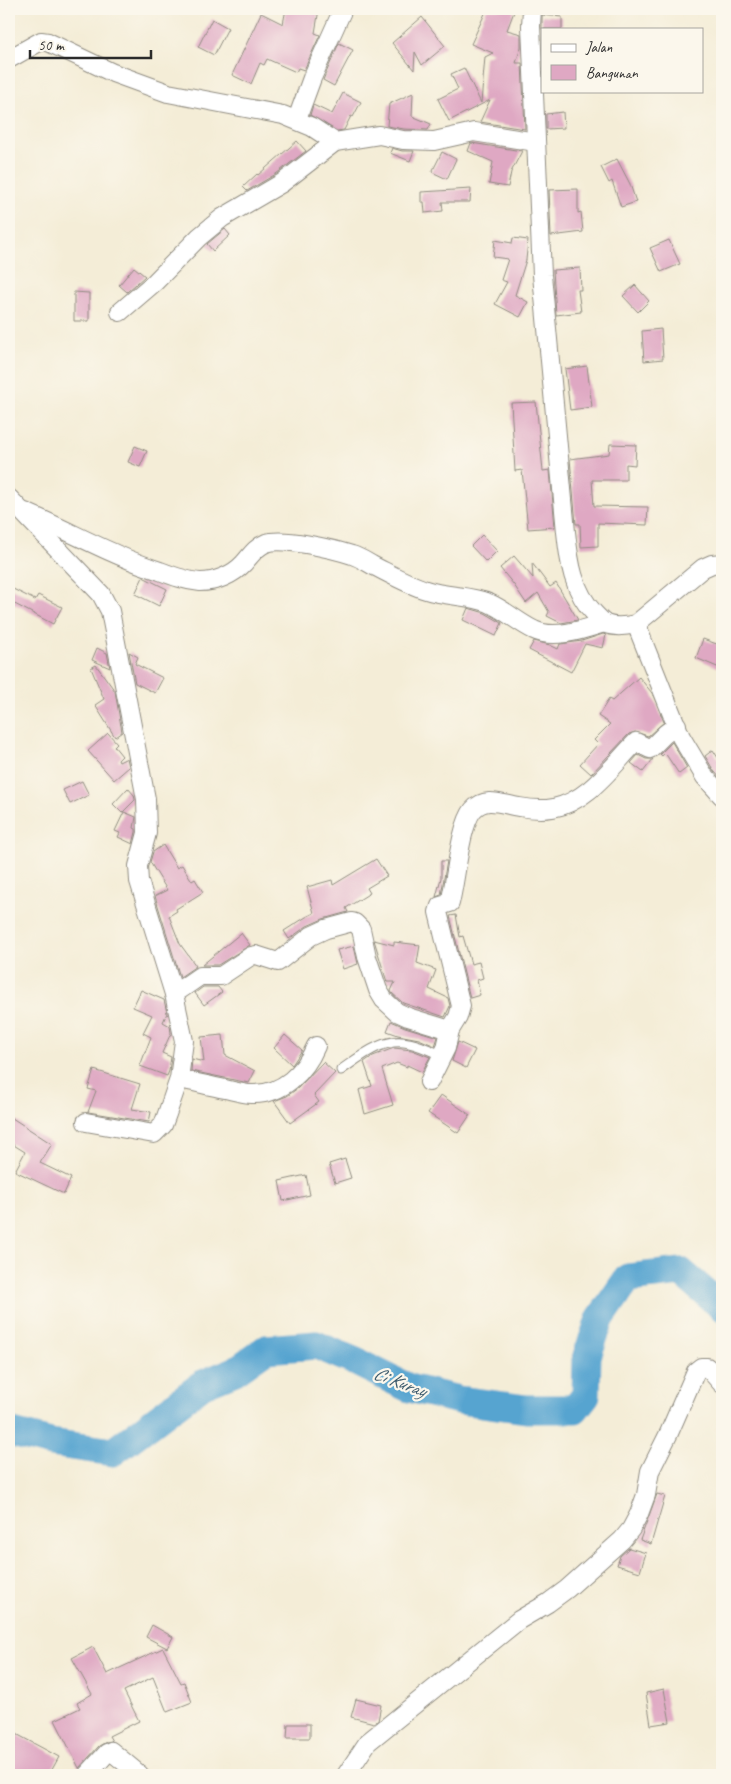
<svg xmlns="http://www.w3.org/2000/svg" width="731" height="1784" font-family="Caveat,sans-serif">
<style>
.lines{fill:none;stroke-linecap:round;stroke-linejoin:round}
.river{stroke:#57a4d0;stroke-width:29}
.building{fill:#dfa8c3}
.service-casing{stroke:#908c81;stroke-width:11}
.minor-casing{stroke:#908c81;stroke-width:20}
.service{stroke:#fff;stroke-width:9}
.minor{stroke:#fff;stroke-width:18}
.labels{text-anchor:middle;stroke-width:4.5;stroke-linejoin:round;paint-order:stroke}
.water-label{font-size:19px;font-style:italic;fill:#3d5b6d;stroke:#fbf7ec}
</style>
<rect width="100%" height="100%" fill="#fbf7ec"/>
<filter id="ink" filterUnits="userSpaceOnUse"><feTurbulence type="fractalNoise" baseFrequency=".02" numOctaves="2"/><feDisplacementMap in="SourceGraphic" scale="10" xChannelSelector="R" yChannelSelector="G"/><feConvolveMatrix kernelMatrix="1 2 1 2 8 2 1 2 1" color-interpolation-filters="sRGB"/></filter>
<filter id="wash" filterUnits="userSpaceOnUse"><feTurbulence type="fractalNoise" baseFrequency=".0096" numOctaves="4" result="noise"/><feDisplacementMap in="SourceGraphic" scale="20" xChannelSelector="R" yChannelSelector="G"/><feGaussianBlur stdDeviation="1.12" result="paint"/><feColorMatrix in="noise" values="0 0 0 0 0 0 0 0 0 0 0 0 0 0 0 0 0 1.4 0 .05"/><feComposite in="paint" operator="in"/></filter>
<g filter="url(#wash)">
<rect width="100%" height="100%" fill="#f4edd7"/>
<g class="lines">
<path class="river" d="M9,1432L51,1443L113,1452L203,1384L235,1371L266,1349L316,1345L354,1361L409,1388L459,1400L526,1409H575L586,1395L587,1356L600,1319L628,1278L681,1272L722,1307"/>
</g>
<g id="blocks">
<g class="building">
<path d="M286,9H319L315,33L320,35L304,70L298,68L296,72L267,59L264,65L260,63L251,84L232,75L261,13L283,24Z"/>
<path d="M487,9H515L507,30L521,34V47L516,63H522L525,129L480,122L490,100L449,121L438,99L458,89L451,74L464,68L481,103L485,57L493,53L471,44Z"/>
<path d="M542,15L562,17V29H542Z"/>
<path d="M422,17L445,46L422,65L415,52L414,70L392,43Z"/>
<path d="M212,19L228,28L214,55L198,47Z"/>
<path d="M339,43L353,50L334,86L323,80Z"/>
<path d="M343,93L361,102L353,117L351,116L344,130L337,131L310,115L313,105L332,114Z"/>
<path d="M413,93L412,116L431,124L428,130L404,129L387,126L389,104Z"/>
<path d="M563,112L564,128L546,129V114Z"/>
<path d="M297,141L306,151L276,174L247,191L243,187L257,174L258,175Z"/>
<path d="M471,143L522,151L511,172L508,187L489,184L493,162L468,151Z"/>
<path d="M392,148L402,151H414L410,161L390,153Z"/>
<path d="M442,152L456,159L447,179L432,172Z"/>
<path d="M617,159L630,184L636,202L621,207L612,181L609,183L601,167Z"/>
<path d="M471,189L470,202H442L443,211L425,213L424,202H421V192Z"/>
<path d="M578,189V213L581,212L583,232L551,236L549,190Z"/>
<path d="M225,229L230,235L213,251L207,244Z"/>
<path d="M513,238L528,240L526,260L515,295L528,302L520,317L495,304L507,282L501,280L508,259L493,257L495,240L512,243Z"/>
<path d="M669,240L680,264L661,272L650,248Z"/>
<path d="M134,267L145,276L127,292L119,285Z"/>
<path d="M580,268L581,290H578L581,312L556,315L553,270Z"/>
<path d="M635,285L649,301L638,312L623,296Z"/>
<path d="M74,292L89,293V321H74Z"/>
<path d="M661,329L663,359L644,361L642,331Z"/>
<path d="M587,366L592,407L570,410L565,369Z"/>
<path d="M536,402L543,471L550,470L555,527L528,529L522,470L515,471L511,403Z"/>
<path d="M610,444L636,445L635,465L626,464V480H592L594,506L648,507L647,525L598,523V546L581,547L580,524H576L570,459L609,454Z"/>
<path d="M135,446L147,451L140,467L128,462Z"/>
<path d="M482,535L497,551L486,562L471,546Z"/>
<path d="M514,556L533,578L532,563L550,587L556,583L578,620L561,623L547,616L549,612L538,593L526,603L514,585L500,568Z"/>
<path d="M143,577L167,589L159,606L135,594Z"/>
<path d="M9,587L35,600L38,595L62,607L53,624L9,601Z"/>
<path d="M468,608L485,613L502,623L496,636L463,620Z"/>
<path d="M603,634L606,635L603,648L585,644L571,672L529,650L534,641L550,645L558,649L560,644L582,641Z"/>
<path d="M703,639L722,646V669L696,658Z"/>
<path d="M97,648L107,653L110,668L92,660Z"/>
<path d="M129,652L138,657L135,664L163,678L155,693L135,683Z"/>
<path d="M96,665L115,691L122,732L115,737L95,705L104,699L91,668Z"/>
<path d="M639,677L652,693L664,722L648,736L635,732L629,734L591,774L580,764L598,744L594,740L610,724L598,716L609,699L612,701Z"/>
<path d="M108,733L117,743L114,746L122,756L118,760L119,762L127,758L129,767L114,780L88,751Z"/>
<path d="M672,742L687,768L679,774L665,753L662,756L660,754Z"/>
<path d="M713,750L722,764V780L714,771L705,756Z"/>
<path d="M638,755L646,759H653L643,772L631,763Z"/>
<path d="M82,781L89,795L70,804L63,790Z"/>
<path d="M128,788L134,795L135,800L122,813L113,804Z"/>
<path d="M124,812L136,817L134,828L136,829V832L133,844L118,837L120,833L115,831Z"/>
<path d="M163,845L177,868L182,865L192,881L195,879L203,892L176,909L177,911L169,916L180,944L196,966L180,977L155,896L167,890L150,862L153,852Z"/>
<path d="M376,859L387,876L367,888L370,893L346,908L348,912L323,919L307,926L289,939L284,931L306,917L314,913L307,887L332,880L333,885Z"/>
<path d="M441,861H447L441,895L436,897L441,878Z"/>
<path d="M456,915L460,937L463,936L471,964L479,962L483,978L477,980L480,995L470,998L450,916Z"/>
<path d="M241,933L250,945L218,965H202Z"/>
<path d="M374,940L394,945V942L420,945L417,963L436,970L429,989L448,998L450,1006L445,1017L403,1003L392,993L391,991L395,982H387Z"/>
<path d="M354,946L358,964L343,969L337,950Z"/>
<path d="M203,987H218L222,992L204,1005L195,993Z"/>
<path d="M141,990L164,1000L167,1013L163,1022L170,1026L171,1033L162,1053L171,1057L169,1071L167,1076L140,1066L151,1037L143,1033L152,1015L133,1007Z"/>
<path d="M391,1021L405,1027L438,1037L435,1046L419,1039L398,1035L387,1031Z"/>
<path d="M223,1035L225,1055L255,1071L249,1083L191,1071L192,1059L204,1062L201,1037Z"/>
<path d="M285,1035L302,1050L292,1065L274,1048Z"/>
<path d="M458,1042L475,1050L466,1068L452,1061Z"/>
<path d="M394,1048L412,1050L430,1057L422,1072L407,1065V1067L397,1063L382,1069L393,1105L365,1114L359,1090L372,1086L364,1062L373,1056Z"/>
<path d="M323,1062L335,1073L314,1095L319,1102L290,1123L274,1101L287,1096L298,1088Z"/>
<path d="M94,1070L140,1084L132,1109L151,1112L149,1122L88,1112L96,1091L88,1089Z"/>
<path d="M441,1095L470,1115L458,1133L428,1113Z"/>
<path d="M9,1116L52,1144L40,1163L71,1178L64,1194L15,1171L25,1152L9,1142Z"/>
<path d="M345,1159L351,1178L335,1183L329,1164Z"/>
<path d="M306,1175L310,1195L283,1201L279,1181Z"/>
<path d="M657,1494L665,1496L651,1544L640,1540Z"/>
<path d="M629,1548L646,1553L640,1572L617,1565L620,1556Z"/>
<path d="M152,1625L173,1637L167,1648L146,1637Z"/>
<path d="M93,1647L107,1674L163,1648L181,1683L184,1682L192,1702L167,1712L153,1677L124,1691L139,1721L109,1736L112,1741L106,1742L99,1746L79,1768L55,1720L80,1708L77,1703L92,1694L72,1658Z"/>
<path d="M664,1689L670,1722L651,1725L646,1693Z"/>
<path d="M356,1699L381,1705L378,1721L374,1723L351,1717Z"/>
<path d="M288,1724H310V1738H287Z"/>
<path d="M9,1730L59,1757L49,1775H9Z"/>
</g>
</g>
</g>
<g filter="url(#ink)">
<use href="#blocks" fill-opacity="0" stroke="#908c81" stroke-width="1"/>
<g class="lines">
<g class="service-casing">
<path id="service" d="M341,1070C360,1057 384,1036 409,1043C420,1045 432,1051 443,1056"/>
</g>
<g class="minor-casing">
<g id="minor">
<path d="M532,9L531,26L542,275L566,532C569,561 573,592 595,614C598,617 602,622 606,624C616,628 627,626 636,624L703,568L712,564L722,563"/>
<path d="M9,59L41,41L48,42L113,73L168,93L283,115L312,127L335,142L379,135L403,140L434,141L474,132L536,142"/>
<path d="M297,119L312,78L343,9"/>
<path d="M120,312L155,282L199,237L222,218L282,183L335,142"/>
<path d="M9,498L101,594L110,611L146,799L147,833L138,866L139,881L174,994L184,1041L179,1079L167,1114L163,1125L154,1134L86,1122"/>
<path d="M25,512C70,531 113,556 160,571C173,576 186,581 200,582C216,582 233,575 244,563C251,555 256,547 266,543C283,537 333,549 352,555C359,557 365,561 372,565C390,574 407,584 426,590C447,597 469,595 489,603C505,610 519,623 534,630C554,640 585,629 604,623"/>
<path d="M636,624L681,737L705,777L722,796"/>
<path d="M174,994L200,976H221L251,956L256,955L278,962L311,936L326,929L352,922L355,923L361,929L367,957L378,990L384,1000L397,1012L408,1017L450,1030"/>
<path d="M179,1079C194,1082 210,1086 225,1089C234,1091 243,1094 252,1094C282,1095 305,1072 316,1046"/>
<path d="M429,1082L446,1048L450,1030L458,1017L461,1006L438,912L440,906L450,903C456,880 460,826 473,810C486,795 503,805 519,807C531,809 542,810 553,808C589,801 612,766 636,742L650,749L665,734L677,725"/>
<path d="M87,1775L107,1753L111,1751L140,1775"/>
<path d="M346,1775L368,1742L519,1620L548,1603L567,1589L622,1540L631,1529L639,1514L646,1495L650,1471L669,1433L696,1371L701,1367H707L722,1384"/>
</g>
</g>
<use href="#service" class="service"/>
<use href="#minor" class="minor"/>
</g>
</g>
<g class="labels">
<g class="water-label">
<text transform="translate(400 1381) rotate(21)" y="7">Ci Kuray</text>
</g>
</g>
<rect width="731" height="1784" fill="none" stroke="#fbf7ec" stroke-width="30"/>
<rect x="541" y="28" width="162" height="65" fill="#fbf7ec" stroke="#a8a59f"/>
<rect x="551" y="44" width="25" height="8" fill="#ffffff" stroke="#a8a59f"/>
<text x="586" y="52" font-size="15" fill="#2b2b2b">Jalan</text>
<rect x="551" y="65" width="25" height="15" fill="#dfa8c3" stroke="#a8a59f"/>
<text x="586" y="78" font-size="15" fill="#2b2b2b">Bangunan</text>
<path d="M30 50v8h121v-8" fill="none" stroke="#2b2b2b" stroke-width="2.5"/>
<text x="38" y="50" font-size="15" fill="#2b2b2b" stroke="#fbf7ec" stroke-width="4" paint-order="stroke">50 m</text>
</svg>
